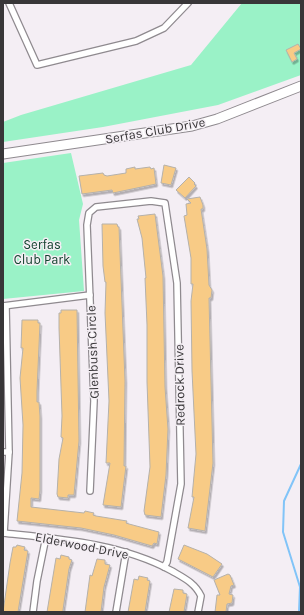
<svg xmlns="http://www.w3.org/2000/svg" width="304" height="615" font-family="Karla,sans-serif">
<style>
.green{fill:#9af2c7}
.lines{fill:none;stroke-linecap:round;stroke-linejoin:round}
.stream{stroke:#81c4f8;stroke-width:2}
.building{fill:#f8cb86;stroke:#b5b1ab;filter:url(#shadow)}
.street-casing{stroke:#8f8a8f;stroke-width:8}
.primary-casing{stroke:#8f8a8f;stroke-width:11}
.street{stroke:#fff;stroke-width:5.5}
.primary{stroke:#fff;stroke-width:9}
.labels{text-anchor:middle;stroke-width:3;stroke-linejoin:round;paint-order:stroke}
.street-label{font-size:13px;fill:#383638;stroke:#f4eef4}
.park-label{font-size:13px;fill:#12422e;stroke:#f4eef4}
</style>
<defs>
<filter id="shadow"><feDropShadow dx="1.5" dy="2.5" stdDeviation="0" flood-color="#0004"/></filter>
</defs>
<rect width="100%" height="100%" fill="#f4eef4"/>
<g class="green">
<path d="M242,3H301V75L218,105L103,127L3,142V122L21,115L191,65Z"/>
<path d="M71,153L83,204L79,220L84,291L3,299V163Z"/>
</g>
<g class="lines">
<path class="stream" d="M299,612L300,587L283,532L284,501L301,464"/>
</g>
<g class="building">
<path d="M298,44L301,49L294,53L297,59L292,62L286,50Z"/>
<path d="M164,165L176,168L171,185L161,183Z"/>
<path d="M135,167V169L150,167L151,169L154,168L156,184L113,193L112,190L82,194L79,176L103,173L104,175L107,176L126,173V169Z"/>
<path d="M189,177L195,183L194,184L196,186L185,198L176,190Z"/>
<path d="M200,197L203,205V209H201L207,249L209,285L212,290L211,298H209L213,463L205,531L188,528L194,497H192L196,454L192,371L191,301L193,284H191V258L184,216L187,215L186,204L191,203L187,199Z"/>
<path d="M155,214L163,276L165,387L168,429L166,475L161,517L145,515L144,511L150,467L147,382V325L145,278H146L142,238L137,219H139L138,216Z"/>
<path d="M102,224H117L118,227H119L125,381L124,466H126L121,507L103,505L110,463H106L109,401L105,313L106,282H105L103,266Z"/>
<path d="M61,310H77L79,441L74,495H68V498L58,497L57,494L59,459L63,438L61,437L62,416L59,328V313H61Z"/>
<path d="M22,320H38V323H40L37,391V402H39L40,416V490L39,499L31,498V507L84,513L85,511L94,513L93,515L96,516L127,521L126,523L129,524L159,532L157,544L154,543L152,546L114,535L81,528L17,521L22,473L23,425L20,378L23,348H21Z"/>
<path d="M17,545L25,547L24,550L28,551L18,612H3L10,563L13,547H16Z"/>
<path d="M184,545L207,554L222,564L213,577L178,559Z"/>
<path d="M61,555L69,557V559L72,560L69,569L63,610V612H47L56,558L60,559Z"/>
<path d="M97,559L105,560V564L110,565L104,587L101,612H85L90,575L92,576Z"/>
<path d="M228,574L230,575L234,585L231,586L229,594L233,595L232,603L227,604L226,612H215L217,595H220L214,580Z"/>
<path d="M139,576L148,578L147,580L150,581L145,612H128L134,579L138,580Z"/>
<path d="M174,589L183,590V593L187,594L184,612H169Z"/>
</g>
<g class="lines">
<g class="street-casing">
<g id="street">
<path d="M9,3L37,65L136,41L164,28L188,3"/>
<path d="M3,306L90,295"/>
<path d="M3,452H9"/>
<path d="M90,491L94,401L87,225L89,213L96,207L151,201L165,203L177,283L181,484L167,562L164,567"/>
<path d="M3,533C60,539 120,543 172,571C184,578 195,583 201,596L198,612"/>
<path d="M4,533L9,452L6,306"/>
<path d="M33,612L37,581L46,537"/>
<path d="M116,612L126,552"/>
</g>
</g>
<g class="primary-casing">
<path id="primary" d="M3,154L192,126L217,119L301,86"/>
</g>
<use href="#street" class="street"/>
<use href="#primary" class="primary"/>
</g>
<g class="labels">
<g class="street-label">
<text transform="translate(155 130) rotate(-10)" y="5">Serfas Club Drive</text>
<text transform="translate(92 352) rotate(-92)" y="5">Glenbush Circle</text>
<text transform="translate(179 385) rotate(-91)" y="5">Redrock Drive</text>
<text transform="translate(82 545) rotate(11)" y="5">Elderwood Drive</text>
</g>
<g class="park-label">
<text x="42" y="249">Serfas<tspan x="42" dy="15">Club Park</tspan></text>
</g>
</g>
<rect width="304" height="615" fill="none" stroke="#383638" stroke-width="8"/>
</svg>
